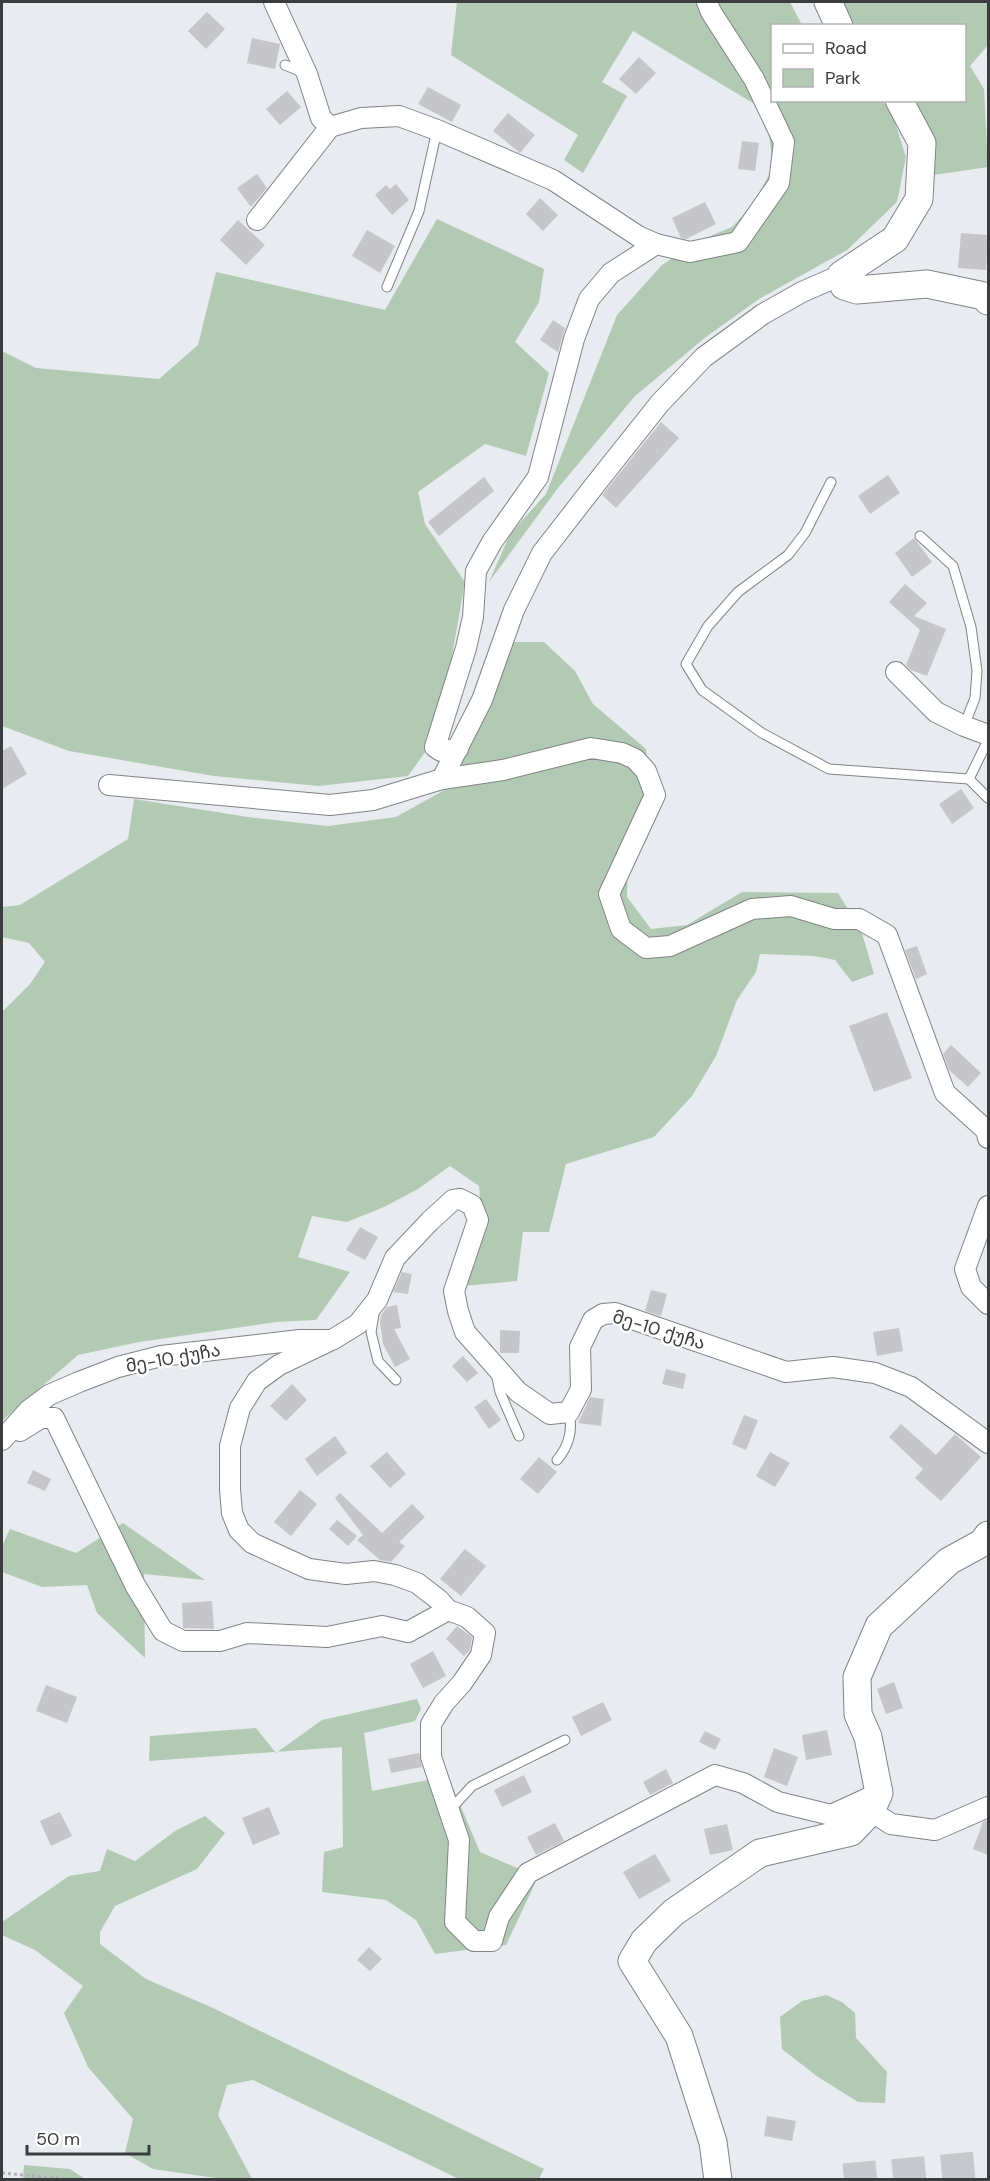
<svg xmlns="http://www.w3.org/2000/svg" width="990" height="2181" font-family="'DM Sans','Noto Sans Georgian',sans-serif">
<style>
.green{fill:#b2cab4}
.building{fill:#c5c5ca}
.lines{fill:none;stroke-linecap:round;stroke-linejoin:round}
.highway-tunnel{stroke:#c5c8cc;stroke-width:33;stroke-dasharray:33 16;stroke-linecap:butt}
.lane-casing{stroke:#808387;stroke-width:11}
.street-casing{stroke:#808387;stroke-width:22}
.secondary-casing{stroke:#808387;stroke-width:29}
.path{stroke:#aeb0b3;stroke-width:3;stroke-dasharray:3 3;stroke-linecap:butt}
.lane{stroke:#fff;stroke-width:9}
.street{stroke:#fff;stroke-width:20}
.secondary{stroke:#fff;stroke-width:27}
.labels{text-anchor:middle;stroke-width:5;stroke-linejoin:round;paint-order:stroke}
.street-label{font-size:18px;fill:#3b3c3e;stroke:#fff}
</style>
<rect width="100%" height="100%" fill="#e8ebef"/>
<g class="green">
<path d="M457,2H790L802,25L772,26V100L882,101L891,110L906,157L897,202L847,250L759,299L706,337L635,396L558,488L489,582L510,534L546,494L617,315L662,265L703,239L732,227L754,203L773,167L766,111L633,31L602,82L627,96L583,173L564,160L578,135L451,55Z"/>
<path d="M839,2H988V45L970,66L984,89L988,167L927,176L907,101L964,100V26L848,25Z"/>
<path d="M437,219L544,269L539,302L515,342L549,373L526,456L485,444L418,492L425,524L465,582L451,661L436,737L408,776L319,786L214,776L69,751L2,726V351L36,368L159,379L198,345L216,272L385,310Z"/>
<path d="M493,642H544L575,671L593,704L646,749L653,802L628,850L627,897L651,929L687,925L742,892L838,893L861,930L874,974L852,982L835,960L814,956L760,954L756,972L737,1000L716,1056L692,1096L654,1137L566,1164L549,1232H523L517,1281L463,1286L481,1212L479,1186L450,1166L418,1189L384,1207L347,1222L312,1216L298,1257L350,1272L316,1320L276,1322L139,1342L78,1355L2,1421V1012L30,984L45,962L29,943L2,937V907L20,905L128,839L134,799L248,817L328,826L396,817L448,788Z"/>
<path d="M123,1523L205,1580L144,1574L145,1658L97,1613L87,1585L42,1587L2,1572V1546L10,1529L76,1553Z"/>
<path d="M417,1699L421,1709L415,1721L364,1733L372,1791L448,1776L480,1852L538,1877L506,1945L435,1954L416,1920L386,1900L322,1892L324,1852L343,1847L342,1747L149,1761L150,1736L256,1728L276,1753L322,1720Z"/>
<path d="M205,1816L225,1833L197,1869L115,1906L100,1932V1944L146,1979L213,2008L544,2169L539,2179H459L253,2080L227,2085L218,2115L252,2179H222L153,2169L125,2153L133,2119L88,2067L64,2013L83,1986L35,1950L2,1935V1922L69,1876L100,1871L107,1849L135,1861L175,1831Z"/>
<path d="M826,1995L842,2002L855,2013L856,2038L887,2072L885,2103L858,2102L818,2077L782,2049L780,2017L802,2001Z"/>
<path d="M24,2165L70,2169L85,2179H23Z"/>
</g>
<g class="building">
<path d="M207,12L225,29L206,49L188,31Z"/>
<path d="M252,38L280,44L275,69L247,63Z"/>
<path d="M639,57L656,73L636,94L619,79Z"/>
<path d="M428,87L461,105L452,122L418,104Z"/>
<path d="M287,91L301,107L280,125L266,109Z"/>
<path d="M508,113L535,135L520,153L493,131Z"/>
<path d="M742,141L759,143L755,171L738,169Z"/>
<path d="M257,174L267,188L251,207L237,188Z"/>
<path d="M396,184L409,200L392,215L375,195L386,185L390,189Z"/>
<path d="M540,198L558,215L543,231L526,214Z"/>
<path d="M705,202L716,224L686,239L681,238L672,218Z"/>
<path d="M238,220L265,245L246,265L220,240Z"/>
<path d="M367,230L395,246L380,273L352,256Z"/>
<path d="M961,233L988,235L986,270L958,268Z"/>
<path d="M553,320L565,328L558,352L540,340Z"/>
<path d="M661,422L679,438L616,508L602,495Z"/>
<path d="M888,475L900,493L870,514L858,496Z"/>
<path d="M484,477L494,491L439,536L428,522Z"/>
<path d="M914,538L932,562L912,577L895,553Z"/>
<path d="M905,584L927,603L914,616L946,629L927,676L911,670L906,665L920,630L889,602Z"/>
<path d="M11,746L27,774L2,789V751Z"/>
<path d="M961,789L974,808L952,824L939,804Z"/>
<path d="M917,946L927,974L916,979L905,950Z"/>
<path d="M887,1012L912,1078L874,1092L849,1026Z"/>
<path d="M951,1045L981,1073L968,1087L949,1070L943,1054Z"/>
<path d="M360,1227L378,1237L365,1260L346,1250Z"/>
<path d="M402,1272L412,1274L408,1294L393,1292Z"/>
<path d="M651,1290L667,1294L661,1316L645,1311Z"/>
<path d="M397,1305L401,1328L394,1329L410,1359L395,1367L383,1344L380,1322L381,1315L387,1307Z"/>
<path d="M899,1328L903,1351L877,1356L873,1332Z"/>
<path d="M500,1330L520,1331L519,1353H500Z"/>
<path d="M463,1356L478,1373L467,1382L452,1366Z"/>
<path d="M666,1369L686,1374L683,1389L662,1384Z"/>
<path d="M292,1384L307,1400L286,1421L270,1406Z"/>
<path d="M590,1397L604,1399L601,1426L578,1423Z"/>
<path d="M486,1399L501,1420L489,1429L474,1407Z"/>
<path d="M744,1415L758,1420L746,1450L732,1444Z"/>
<path d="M901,1424L936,1455L955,1434L981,1457L941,1501L915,1478L923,1469L889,1437Z"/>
<path d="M335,1436L347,1453L317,1476L305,1459Z"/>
<path d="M387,1452L406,1474L390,1488L370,1466Z"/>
<path d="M770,1452L790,1463L775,1487L756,1476Z"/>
<path d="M539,1457L557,1472L538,1494L520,1479Z"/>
<path d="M33,1470L51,1479L45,1491L27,1483Z"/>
<path d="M300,1490L317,1504L291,1536L274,1522Z"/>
<path d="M340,1493L382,1533L412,1504L425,1517L399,1542L405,1546L391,1562L380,1560L357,1540L363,1535L335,1498Z"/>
<path d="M337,1520L357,1536L348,1546L329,1529Z"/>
<path d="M465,1549L486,1566L461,1596L440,1579Z"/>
<path d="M212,1601L214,1629L183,1628L182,1603Z"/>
<path d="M457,1626L472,1637L470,1650L464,1656L446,1639Z"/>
<path d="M433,1651L446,1676L423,1688L410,1664Z"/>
<path d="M894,1682L903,1708L886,1714L877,1689Z"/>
<path d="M46,1685L77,1697L67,1723L36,1711Z"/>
<path d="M603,1702L612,1720L581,1736L572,1717Z"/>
<path d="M827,1730L832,1755L806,1760L802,1735Z"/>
<path d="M705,1731L721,1739L715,1750L699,1742Z"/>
<path d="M774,1748L798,1757L787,1786L764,1777Z"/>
<path d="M419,1753L422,1767L391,1773L388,1759Z"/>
<path d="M666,1769L673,1783L650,1795L643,1782Z"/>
<path d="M524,1775L532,1792L502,1807L494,1790Z"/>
<path d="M269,1807L280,1834L253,1845L242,1818Z"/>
<path d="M60,1812L72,1836L51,1846L40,1821Z"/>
<path d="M988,1820V1855L973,1849L983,1822Z"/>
<path d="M555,1823L564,1841L536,1855L527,1837Z"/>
<path d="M727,1824L733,1850L710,1855L704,1829Z"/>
<path d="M655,1854L671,1881L639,1899L623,1872Z"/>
<path d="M369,1947L382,1959L370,1971L357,1960Z"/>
<path d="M767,2116L796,2121L792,2141L764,2136Z"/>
</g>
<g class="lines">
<path class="highway-tunnel" d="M844,2180L988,2167"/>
<g class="lane-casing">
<g id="lane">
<path d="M285,65L302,72"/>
<path d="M387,287L419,211L437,130"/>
<path d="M831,482L805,533L788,555L738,592L708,626L686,664L702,690L762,733L829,769L969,779"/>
<path d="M920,536L953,566L971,627L977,671L975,698L964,726"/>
<path d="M988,740L969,779L988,798"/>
<path d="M375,1308L371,1332L378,1361L396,1380"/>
<path d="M496,1373L500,1392L519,1436"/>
<path d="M557,1460C569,1446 573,1430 569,1412"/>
<path d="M449,1811L472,1786L565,1740"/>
</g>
</g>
<g class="street-casing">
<g id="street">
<path d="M274,2L307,74L321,118L330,127"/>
<path d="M257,220L330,127L361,118L399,116L437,130L553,180L638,236L656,244L690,252L738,242L779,183L784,142L754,79L711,12L707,2"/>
<path d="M896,672L936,712L964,726L988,735"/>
<path d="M458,749L441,751L435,747L466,648L473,617L476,571L492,542L538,477L574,339L589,299L611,273L656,244"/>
<path d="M442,779L503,770L591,748L622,753L635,759L646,771L655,795L609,894L621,929L646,948L670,946L752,909L791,906L834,919H859L887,935L945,1093L986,1130L988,1138"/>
<path d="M109,785L330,805L373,800L442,779L482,700L514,610L542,553L598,481L660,403L704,357L763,314L802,292L841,275"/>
<path d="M988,1206L965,1269L971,1287L988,1304"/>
<path d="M327,1342L279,1365L257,1381L240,1408L230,1446V1489L232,1513L239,1530L252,1543L309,1569L346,1574L374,1571L395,1575L417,1583L439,1600L448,1610L467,1617L485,1633L481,1655L462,1683L444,1703L431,1724V1757L459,1840L455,1922L474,1941H492L499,1917L528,1873L715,1775L743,1783L778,1802L831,1815L879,1793"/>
<path d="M20,1431L41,1418H54L135,1585L163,1631L183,1641H220L247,1633L327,1637L382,1626L408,1632L448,1610"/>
<path d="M2,1440L29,1410L49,1395L79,1382L118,1367L161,1356L300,1340H332L358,1324L377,1300L395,1258L430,1221L453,1200L460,1199L472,1205L478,1220L454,1291L458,1311L465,1332L518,1392L550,1414L569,1412L581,1389L580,1347L593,1320L603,1314L615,1313L786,1372L833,1367L875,1373L911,1387L988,1443"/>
<path d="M871,1811L891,1824L935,1830L988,1807"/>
</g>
</g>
<g class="secondary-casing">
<g id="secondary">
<path d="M828,2L839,26"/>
<path d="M899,100L922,143L919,199L895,239L841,275L844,286L857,290L927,284L984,296L988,301"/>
<path d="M718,2180L713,2142L679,2036L632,1961L644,1941L674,1912L760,1853L851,1832L871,1811L879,1793L868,1737L858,1714L857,1677L879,1626L949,1561L982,1543L988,1535"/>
</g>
</g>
<path class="path" d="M2,2173L76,2180"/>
<use href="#lane" class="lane"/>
<use href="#street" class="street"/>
<use href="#secondary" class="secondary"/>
</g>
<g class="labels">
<g class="street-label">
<text transform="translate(659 1330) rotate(17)" y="6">მე-10 ქუჩა</text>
<text transform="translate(173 1358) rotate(-10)" y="6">მე-10 ქუჩა</text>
</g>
</g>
<rect width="990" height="2181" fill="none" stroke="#3b3c3e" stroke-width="6"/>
<rect x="771" y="24" width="195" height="78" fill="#ffffff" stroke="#b1b1b2" stroke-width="1.5"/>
<rect x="783" y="44" width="30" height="9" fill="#ffffff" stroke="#b1b1b2" stroke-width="1.5"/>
<text x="825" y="54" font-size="18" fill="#3b3c3e">Road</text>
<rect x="783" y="69" width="30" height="18" fill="#b2cab4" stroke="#b1b1b2" stroke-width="1.5"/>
<text x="825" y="84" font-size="18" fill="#3b3c3e">Park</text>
<path d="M27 2145v9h122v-9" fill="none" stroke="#3b3c3e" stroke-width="3"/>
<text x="36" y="2145" font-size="18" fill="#3b3c3e" stroke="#ffffff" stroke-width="4.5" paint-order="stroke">50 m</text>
</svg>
